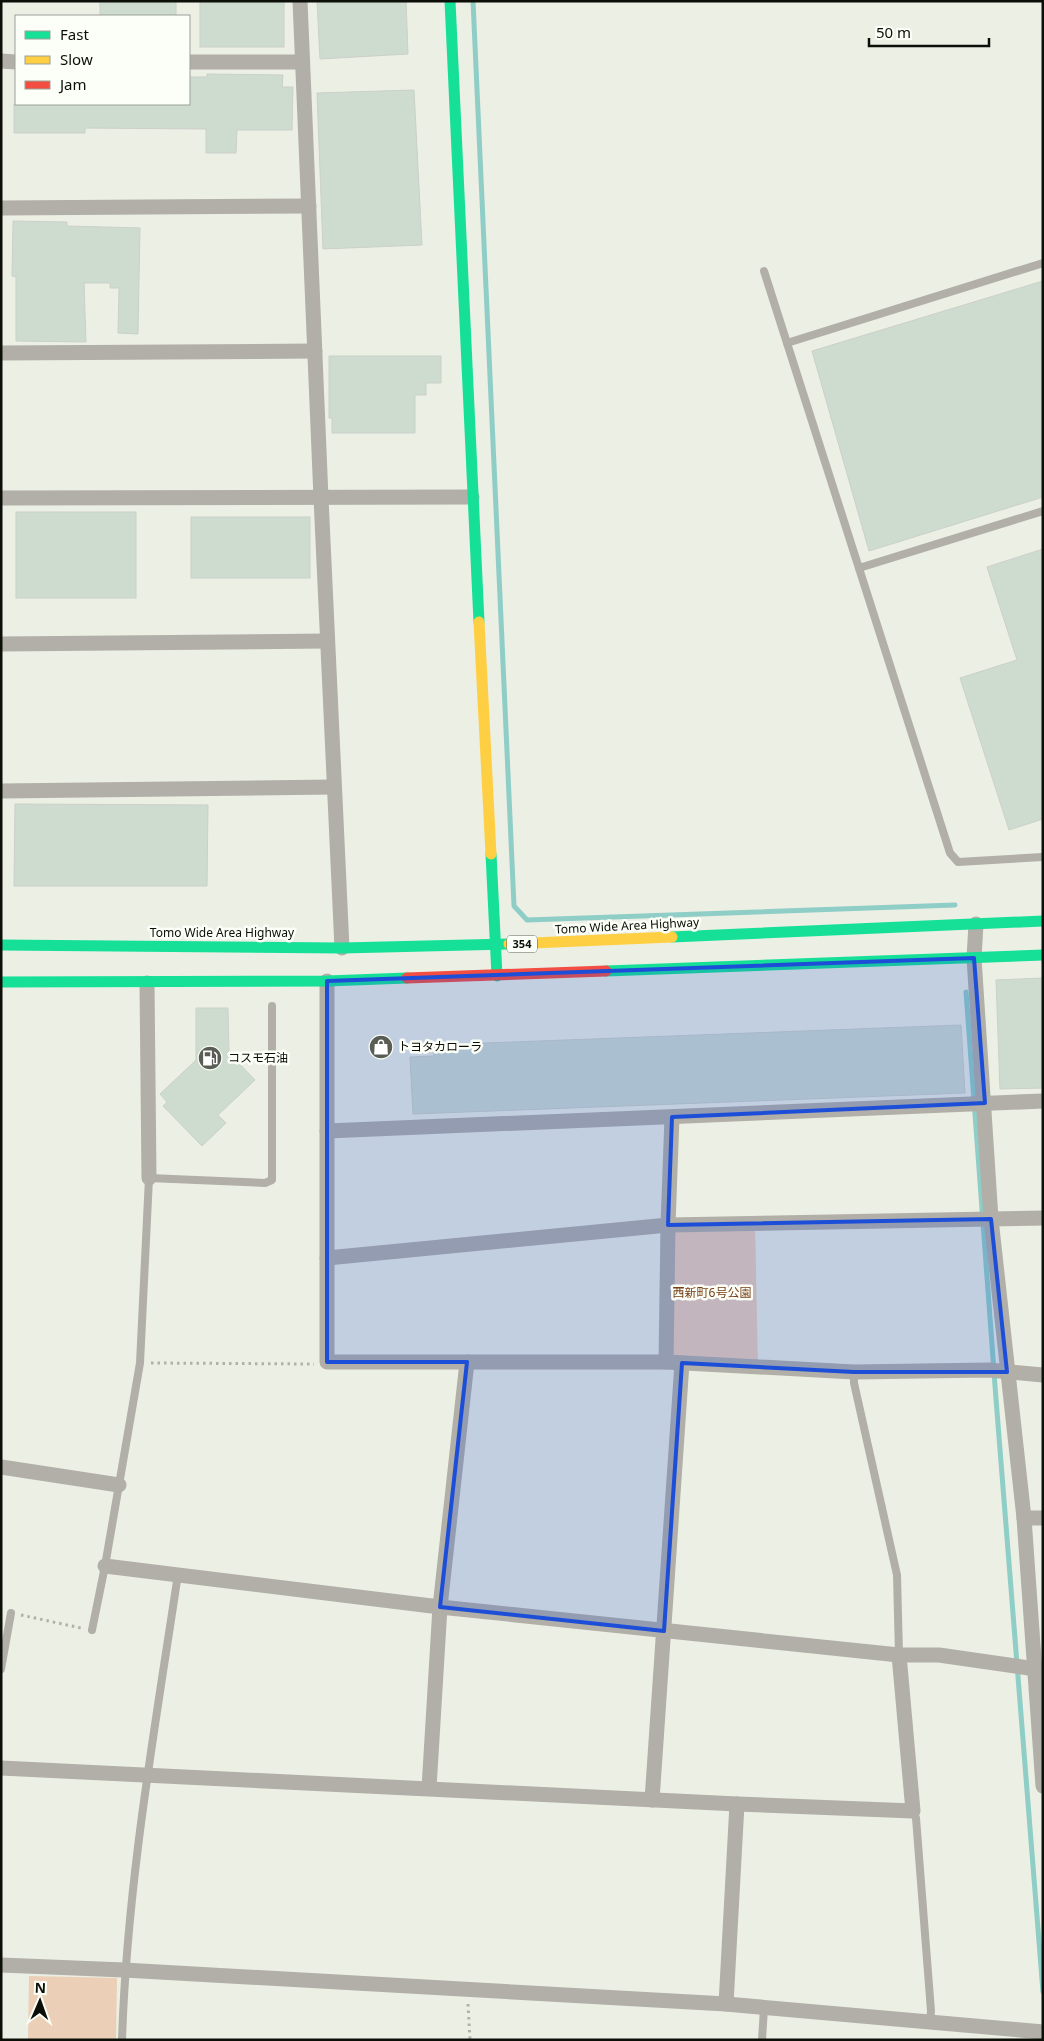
<svg xmlns="http://www.w3.org/2000/svg" width="1044" height="2041" font-family="'Noto Sans','Noto Sans JP',sans-serif">
<style>
.green{fill:#ebcfb7}
.lines{fill:none;stroke-linecap:round;stroke-linejoin:round}
.stream{stroke:#8fcdc7;stroke-width:5}
.building{fill:#cedcd0;stroke:#cbd0c8}
.path{stroke:#b1b1a8;stroke-width:3;stroke-dasharray:2.5 4;stroke-linecap:butt}
.lane{stroke:#b1afa7;stroke-width:8}
.street{stroke:#b1afa7;stroke-width:15}
.fast{stroke:#16e098;stroke-width:11}
.slow{stroke:#ffcf43;stroke-width:11}
.jam{stroke:#f24e42;stroke-width:11}
.marked{fill:#1d4ed8;fill-opacity:0.2;stroke:#1d4ed8;stroke-width:4;stroke-linejoin:round}
.labels{text-anchor:middle;stroke-width:5;stroke-linejoin:round;paint-order:stroke}
.shield{fill:#fcfff7;stroke:#545650;stroke-width:1}
.shield-label{font-size:11px;font-weight:bold;fill:#0c0e08}
.street-label{font-size:12px;fill:#0c0e08;stroke:#fcfff7}
.poi-label{font-size:12px;fill:#0c0e08;stroke:#fcfff7;text-anchor:start}
.park-label{font-size:12px;fill:#753e17;stroke:#fcfff7}
</style>
<rect width="100%" height="100%" fill="#ecefe4"/>
<g class="green">
<path d="M755,1223L758,1367L666,1362L668,1225Z"/>
<path d="M29,1976L117,1978L116,2040H28Z"/>
</g>
<g class="lines">
<g class="stream">
<path d="M473,1L514,906L527,920L955,905"/>
<path d="M966,992L996,1399L1043,1992"/>
</g>
</g>
<g class="building">
<rect x="100" y="1" width="76" height="15"/>
<rect x="200" y="1" width="84" height="46"/>
<path d="M317,1H406L408,54L320,59Z"/>
<path d="M207,74L283,75L282,87H293L292,130H237L236,153H206V129L85,128V133H14V104H189V77H207Z"/>
<path d="M414,90L422,245L323,249L317,93Z"/>
<path d="M13,221L67,222V226L140,228L138,334L118,333L119,288H110V283H84L86,342L16,341V277L12,276Z"/>
<path d="M1043,281V497L869,551L812,351Z"/>
<path d="M329,356H441V383H426V395H415V433H332V418H329Z"/>
<rect x="16" y="512" width="120" height="86"/>
<rect x="191" y="517" width="119" height="61"/>
<path d="M1043,549V819L1009,830L960,678L1017,660L987,567Z"/>
<path d="M15,804L208,805L207,886H14Z"/>
<path d="M1043,978V1088L1000,1089L996,980Z"/>
<path d="M196,1008H228L229,1053L255,1080L218,1115L226,1123L202,1146L163,1106L167,1102L160,1094L196,1060Z"/>
<path d="M961,1025L965,1093L413,1114L410,1057L434,1056V1045Z"/>
</g>
<g class="lines">
<g class="path">
<path d="M151,1363L314,1364"/>
<path d="M21,1615L81,1628"/>
<path d="M468,2004L470,2040"/>
</g>
<g class="lane">
<path d="M764,271L950,853L958,862L1043,857"/>
<path d="M787,343L1043,263"/>
<path d="M859,568L1043,511"/>
<path d="M854,1372V1383L897,1575L899,1655"/>
<path d="M92,1630L105,1566L140,1363L149,1178L265,1183L272,1180V1006"/>
<path d="M1,1669L11,1613"/>
<path d="M913,1811L916,1818L931,2011L930,2023"/>
<path d="M122,2040C127,1884 155,1728 178,1574"/>
<path d="M762,2040L764,2008"/>
</g>
<g class="street">
<path d="M300,1L321,498L342,948"/>
<path d="M1,61L16,62"/>
<path d="M189,62H302"/>
<path d="M1,208L309,206"/>
<path d="M1,353L315,351"/>
<path d="M1,498L472,497"/>
<path d="M1,644L327,641"/>
<path d="M1,791L334,787"/>
<path d="M976,924L974,958L991,1219L1024,1518L1043,1786"/>
<path d="M327,981V1362H666L854,1372L989,1370L1043,1375"/>
<path d="M147,983L149,1178"/>
<path d="M327,1131L1043,1101"/>
<path d="M327,1258L668,1225L1043,1218"/>
<path d="M666,1362L668,1225L672,1117"/>
<path d="M1,1467L119,1485"/>
<path d="M1024,1518H1043"/>
<path d="M105,1566L440,1607L899,1655H939L1043,1670"/>
<path d="M1,1768L737,1804L913,1811L899,1655"/>
<path d="M429,1788L440,1607L467,1362"/>
<path d="M652,1800L682,1363"/>
<path d="M1,1965L124,1970L726,2004L1043,2032"/>
<path d="M726,2004L737,1804"/>
</g>
<g class="fast">
<path d="M450,1L479,622"/>
<path d="M491,854L497,976"/>
<path d="M672,937L1043,921"/>
<path d="M1,945L342,948L509,944"/>
<path d="M606,971L1043,955"/>
<path d="M1,982L327,981L407,978"/>
</g>
<g class="slow">
<path d="M479,622L491,854"/>
<path d="M509,944L672,937"/>
</g>
<path class="jam" d="M407,978L606,971"/>
</g>
<path class="marked" d="M974,958L985,1103L672,1117L668,1225L991,1219L1007,1372H854L682,1363L664,1631L440,1607L467,1362H327V981Z"/>
<defs>
<g id="shop-disc" transform="scale(1.25)"><circle r="9.5" fill="#5a5d55" stroke="#fcfff7"/><path d="M-5-2.5h2.3a2.7 3.5 0 0 1 5.4 0H5L5.5 6h-11ZM-1.5-2.5h3a1.5 2.3 0 0 0-3 0Z" fill="#fff"/></g>
<g id="fuel-disc" transform="scale(1.25)"><circle r="9.5" fill="#5a5d55" stroke="#fcfff7"/><path d="M-5.5-6h7V0h2V4h1.3V-2.5L3-4.5l.8-.8L6-3V5H2.5V1h-1V6h-7ZM-4.2-4.7v3.2H.2V-4.7Z" fill="#fff"/></g>
</defs>
<g fill-rule="evenodd">
<use href="#shop-disc" x="381" y="1047"/>
<use href="#fuel-disc" x="210" y="1058"/>
</g>
<g class="labels">
<rect class="shield" x="507" y="935.5" width="30" height="17" rx="4"/>
<g class="shield-label">
<text x="522" y="948">354</text>
</g>
<g class="street-label">
<text transform="translate(627 926) rotate(-3)" y="4">Tomo Wide Area Highway</text>
<text x="222" y="937">Tomo Wide Area Highway</text>
</g>
<g class="poi-label">
<text x="398" y="1051">トヨタカローラ</text>
<text x="228" y="1062">コスモ石油</text>
</g>
<g class="park-label">
<text x="712" y="1297">西新町6号公園</text>
</g>
</g>
<rect width="1044" height="2041" fill="none" stroke="#0c0e08" stroke-width="5"/>
<rect x="15" y="15" width="175" height="90" fill="#fcfff7" stroke="#9c9f97"/>
<rect x="25" y="31" width="25" height="8" fill="#16e098" stroke="#9c9f97"/>
<text x="60" y="40" font-size="15" fill="#0c0e08">Fast</text>
<rect x="25" y="56" width="25" height="8" fill="#ffcf43" stroke="#9c9f97"/>
<text x="60" y="65" font-size="15" fill="#0c0e08">Slow</text>
<rect x="25" y="81" width="25" height="8" fill="#f24e42" stroke="#9c9f97"/>
<text x="60" y="90" font-size="15" fill="#0c0e08">Jam</text>
<g transform="translate(40 2001) rotate(2)" stroke="#fcfff7" stroke-width="4" paint-order="stroke">
<path d="M0-4L9 19L0 12L-9 19Z" fill="#0c0e08"/>
<text y="-8" font-size="14" font-weight="bold" text-anchor="middle" fill="#0c0e08">N</text>
</g>
<path d="M869 38v8h120v-8" fill="none" stroke="#0c0e08" stroke-width="2.5"/>
<text x="876" y="38" font-size="15" fill="#0c0e08" stroke="#fcfff7" stroke-width="4" paint-order="stroke">50 m</text>
</svg>
